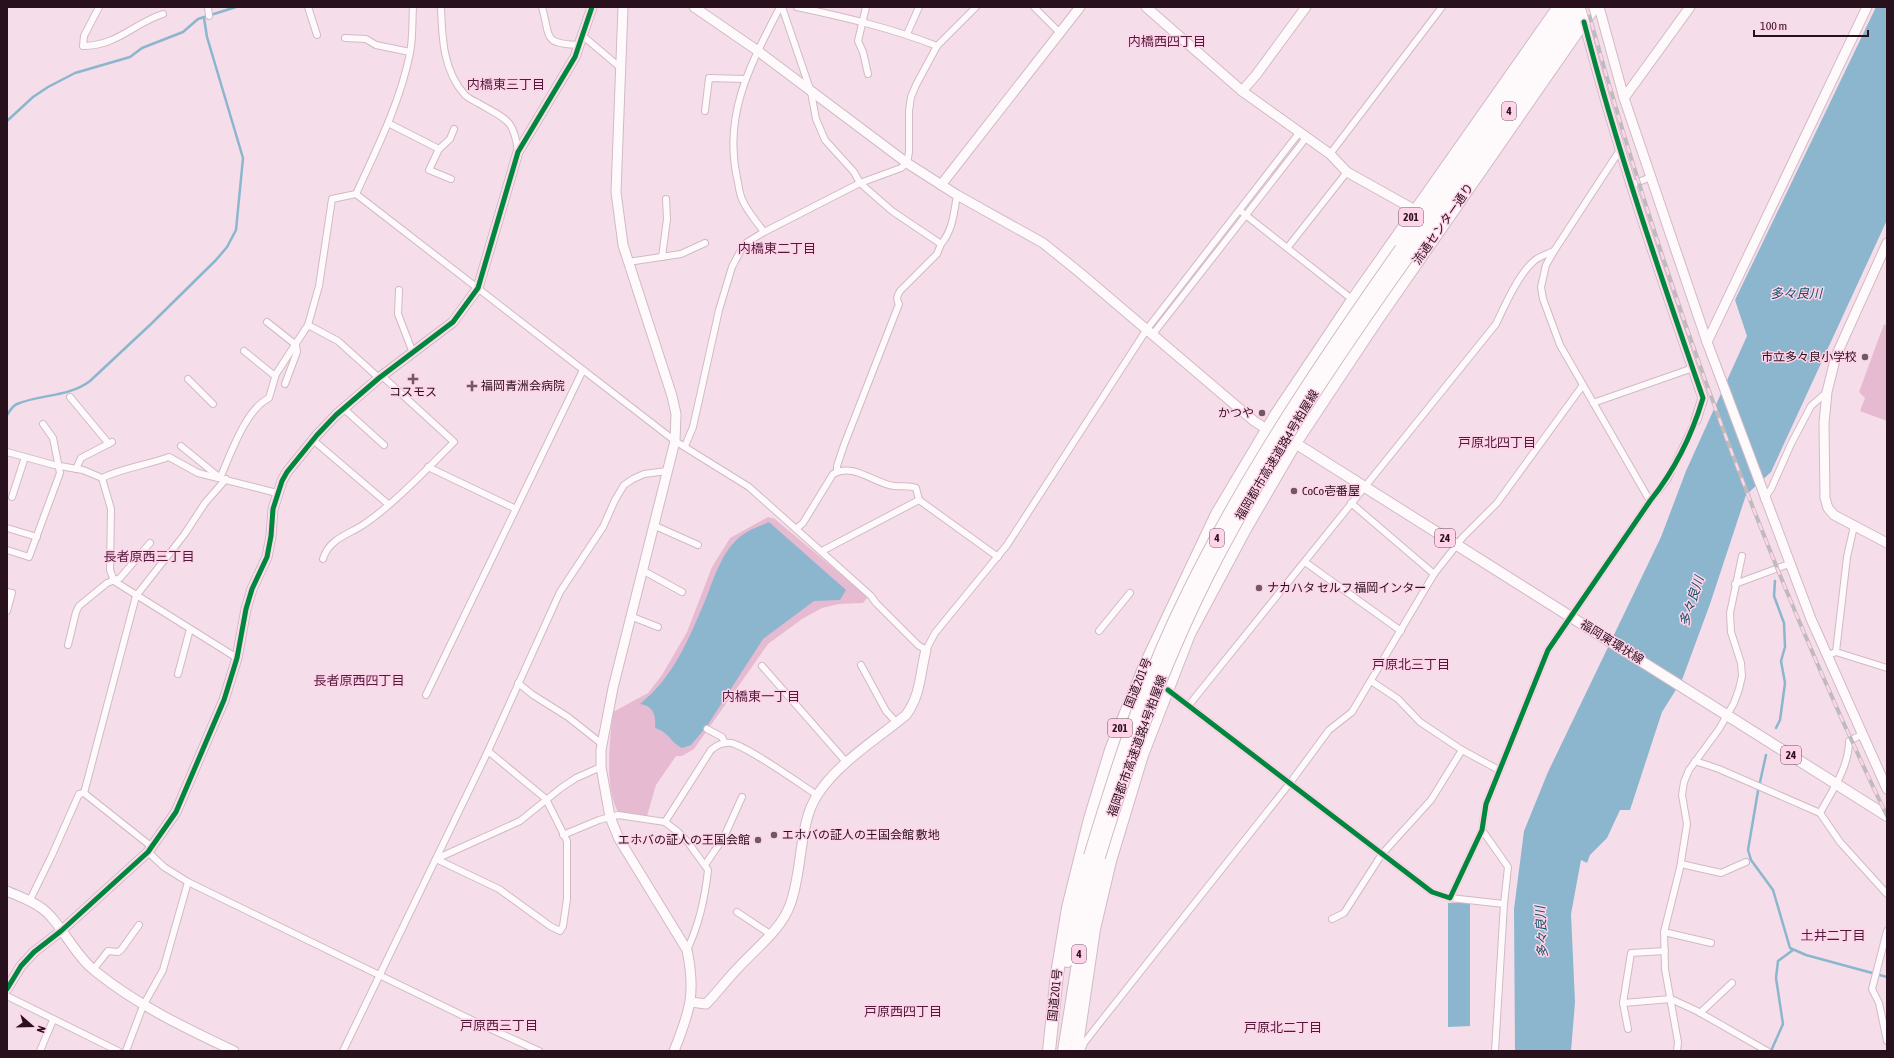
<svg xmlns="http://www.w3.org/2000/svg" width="1894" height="1058" font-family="'Asap Condensed','Noto Sans JP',sans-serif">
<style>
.green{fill:#e6bbd1}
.water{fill:#8bb6ce}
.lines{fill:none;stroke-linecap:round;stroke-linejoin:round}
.stream{stroke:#8bb6ce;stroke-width:2.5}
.street-casing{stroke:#d1bac5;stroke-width:8}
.secondary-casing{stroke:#d1bac5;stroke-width:11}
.primary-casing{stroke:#d1bac5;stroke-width:12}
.highway-casing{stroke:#d1bac5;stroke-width:14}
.street{stroke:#fefafc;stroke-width:6}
.secondary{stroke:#fefafc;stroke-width:9}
.primary{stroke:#fefafc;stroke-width:10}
.highway{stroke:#fefafc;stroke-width:12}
.rail-casing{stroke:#c0babd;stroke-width:4}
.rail{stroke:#ffd4e9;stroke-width:2.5;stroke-dasharray:8;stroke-linecap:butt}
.highway-bridge-casing{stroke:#d1bac5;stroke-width:14;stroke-linecap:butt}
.highway-bridge{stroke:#fefafc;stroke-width:12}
.cycleway-casing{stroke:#ffd4e9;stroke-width:8}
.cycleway{stroke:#00873e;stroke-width:5}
.poi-dot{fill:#705864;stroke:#ffd4e9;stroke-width:1.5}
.labels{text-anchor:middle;stroke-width:3;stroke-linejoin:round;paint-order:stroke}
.shield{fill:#ffd4e9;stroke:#684b5a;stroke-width:1}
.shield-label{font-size:11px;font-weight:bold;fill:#28101d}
.street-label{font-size:12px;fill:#28101d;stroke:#ffd4e9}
.poi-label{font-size:12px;fill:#28101d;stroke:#ffd4e9;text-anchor:start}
.neighbourhood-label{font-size:13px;fill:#521b3c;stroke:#ffd4e9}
.water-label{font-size:13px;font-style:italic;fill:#155167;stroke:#ffd4e9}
</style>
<rect width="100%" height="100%" fill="#f5dee9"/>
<g class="green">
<path d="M1884,324L1887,326V421L1860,411L1865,398L1859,392Z"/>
<path d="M768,517L775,519L868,597L863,603L839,604L822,608L802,619L768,644L694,749L682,756H676L656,785L647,816L618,812C604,787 610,739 613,712L648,693L662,675L687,632L712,567L730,538Z"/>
</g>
<g class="water">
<path d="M1876,7H1887V220L1771,472L1746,495L1710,604L1682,680L1662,712L1630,810H1620L1607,838L1590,855L1587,863L1581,860L1571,914L1575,1002L1571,1051H1515L1514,909L1524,831L1548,772L1661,537L1686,471L1747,336L1735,300Z"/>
<path d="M769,522L846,590L840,600L814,601L763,639L707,726L691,745L682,748C669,741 670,733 655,728C656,716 654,706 640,704C675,676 690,636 707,596C715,575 723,550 741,536C748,530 760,526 769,522Z"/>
<path d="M1448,903H1470V1026L1448,1027Z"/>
</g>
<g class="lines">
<g class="stream">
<path d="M7,121L33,97L48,87L75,73L130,57L142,48L183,32L198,19L236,7"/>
<path d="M7,415C10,411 12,406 17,404C41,394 69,397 90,381L151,324L216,260L227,247L236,230L243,158L207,37L204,18"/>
<path d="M1775,581L1774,596L1784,623L1785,647L1781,661L1785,683L1780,720L1776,728"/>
<path d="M1766,755L1758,791L1748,850L1751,860L1773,890L1790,948L1806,955L1887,977"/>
<path d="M1771,1051L1783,1024L1776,978L1778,961L1793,950"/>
</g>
<g class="street-casing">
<g id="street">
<path d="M99,7L84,36L83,46C117,46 134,23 163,14"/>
<path d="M208,7L209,16"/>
<path d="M308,7L317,35"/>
<path d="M441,7C442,37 443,71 465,95C468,98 474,101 478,103C505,119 514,118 518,152"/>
<path d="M542,7C551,38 542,44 580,45"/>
<path d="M782,7L811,92L816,119L825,140L854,172L860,183L892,211L941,244C953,230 954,212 957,195"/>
<path d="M797,7C844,17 891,28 937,46"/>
<path d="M866,7L858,41L863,52L868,74"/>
<path d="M1034,7L1060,33"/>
<path d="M907,34L919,7"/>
<path d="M583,36L622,69"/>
<path d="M345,38L366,39L376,45L410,52"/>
<path d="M705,111L709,78L745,79"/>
<path d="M388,123L439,149L450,139L454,129"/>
<path d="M439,149L429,170L451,179"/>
<path d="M1620,150L1554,251L1546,265L1541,287L1543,299L1560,345L1650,501"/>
<path d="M1330,154L1442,7"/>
<path d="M1631,185L1651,177"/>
<path d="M356,194C377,148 400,103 410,53C413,38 412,22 413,7"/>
<path d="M1243,213L1353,300"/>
<path d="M764,232C757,222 746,210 742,199C739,193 739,185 737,178C723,113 751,64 780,7"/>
<path d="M1288,247L1347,172"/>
<path d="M662,257L667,219L666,199"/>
<path d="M628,262L681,254L705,243"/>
<path d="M399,290L398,314L413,353"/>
<path d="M267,322L296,345L297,352L285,384"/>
<path d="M308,325L338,341L379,378"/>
<path d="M1153,334L1306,138"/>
<path d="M244,351L275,376"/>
<path d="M188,379L213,404"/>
<path d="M70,397L109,444"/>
<path d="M1593,403L1693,368"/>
<path d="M343,408L384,445"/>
<path d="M313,440L388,504"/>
<path d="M181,446L219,477"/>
<path d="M685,446L693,427L719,310L732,267L741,250L746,243L764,232L860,183L901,168L907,163L909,152V111L911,97L916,85L937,46L976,7"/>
<path d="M7,452L54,465L83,470L102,478C123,468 147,465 169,457L198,473L277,493"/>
<path d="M428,467L516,509"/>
<path d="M76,469L81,458L112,442"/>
<path d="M837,472V466L844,445L899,304C896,299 897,296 900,291L937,254L941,244"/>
<path d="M102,478L111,509L110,570L114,581L237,658"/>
<path d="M220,478C231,454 245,410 269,398L276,374L308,325L319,286L332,199L356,194L675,441L749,487L871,596L876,603L918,645L926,650L935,633L1007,545L1147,329L1299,133"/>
<path d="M12,497L25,457"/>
<path d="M1764,499L1771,489L1791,444L1811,406L1827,392"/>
<path d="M1351,503L1434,574"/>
<path d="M653,525L698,545"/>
<path d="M7,528L37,537"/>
<path d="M796,529L803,523L833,474C853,462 875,484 894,486C902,487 908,485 916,488L919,500"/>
<path d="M7,550L29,557L60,473L53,438L43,424"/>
<path d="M822,551L919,500L998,557"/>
<path d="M323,559C329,539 347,535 363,525C394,504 427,469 454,442L382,376"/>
<path d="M1305,562L1401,631"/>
<path d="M642,570L682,592"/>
<path d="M1735,584L1789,564"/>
<path d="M7,592L12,593L7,611"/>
<path d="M630,616L658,627"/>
<path d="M1099,631L1130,593"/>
<path d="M68,645L76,612L79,606L107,583L120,578L150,543"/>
<path d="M1836,652L1887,668"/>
<path d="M1826,656L1836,652L1847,557L1854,526"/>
<path d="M861,665L886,711L897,723"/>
<path d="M762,666L847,763"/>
<path d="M178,674L190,629"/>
<path d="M1371,681L1398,699L1420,722L1462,750L1499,770"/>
<path d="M518,683L533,695L568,717L602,744"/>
<path d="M1168,690L1432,892L1450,898L1482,830L1486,804L1548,650L1650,501L1667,480L1696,420"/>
<path d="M426,695L583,370"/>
<path d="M1189,705L1496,324C1505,305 1518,275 1534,261C1539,256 1548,254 1554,251"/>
<path d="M707,729L722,737L725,743"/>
<path d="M1695,761L1719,769L1820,813L1840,842L1887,894"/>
<path d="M84,793L136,596L184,535L205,503L226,479"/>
<path d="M84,793L152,847"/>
<path d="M1820,813C1832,791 1849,767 1849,741L1861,735"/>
<path d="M665,822L711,750C717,745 723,742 731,743C747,746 800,784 817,795"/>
<path d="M1482,830L1508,867L1504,904L1495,1051"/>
<path d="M563,835L599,820L618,815L665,822L678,832L687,841L708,870C705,898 699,925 687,950"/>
<path d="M148,852L164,867L188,882L482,1025L539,1051"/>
<path d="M436,859L499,889L550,926L560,931L563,926L567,899V841L546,799L488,751"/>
<path d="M436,859L520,821L561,788L576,778L601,767"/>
<path d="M1681,864L1721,873L1746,862"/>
<path d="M705,865L724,837L742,797"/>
<path d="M1450,898L1504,904"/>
<path d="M29,902L52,855L79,794L84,793"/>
<path d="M737,912L770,934"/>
<path d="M1332,919L1344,913L1382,854L1431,800L1462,750"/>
<path d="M1887,931L1872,989L1879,1003L1887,1041"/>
<path d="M1664,932L1711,943"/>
<path d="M93,970L108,951L118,952L121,950L139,925"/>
<path d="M7,996L118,1051"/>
<path d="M1623,1003L1671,999L1697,1011L1767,1051"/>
<path d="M1700,1013L1732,983"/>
<path d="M1628,1029L1623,1003L1631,953L1665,951"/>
<path d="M40,1051L53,1020"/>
<path d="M126,1051L143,1006L163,970L188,882"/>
<path d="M343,1051L488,751L560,592L603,527L615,500L624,485L633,479L644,474L667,471"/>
<path d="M1081,1051L1084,1043L1098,1025L1290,783L1329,730L1352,712L1434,574L1463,537L1497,503L1583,385"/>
<path d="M1677,1051L1678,1042L1665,969L1664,932L1680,868L1687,824L1682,795L1684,782L1689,770L1719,729L1734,703L1739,689L1742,676L1741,663L1731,632L1730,613L1742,556"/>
</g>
</g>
<g class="secondary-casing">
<g id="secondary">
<path d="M623,7L616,192L623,245L672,396L676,414L675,441L613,688L601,750V767L610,817L619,839L687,950C696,993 690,1011 674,1051"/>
<path d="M694,7L758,51L907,163L957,195L1043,243L1079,272L1254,421L1271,432"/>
<path d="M1146,7L1242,91L1330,154L1347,172L1415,210"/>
<path d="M1599,7L1624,98L1707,342L1811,619L1887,789"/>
<path d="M1584,22C1617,150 1660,274 1703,398L1696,420"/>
<path d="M1242,91L1256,75L1306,7"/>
<path d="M1624,98L1690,7"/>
<path d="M941,185L1080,7"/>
<path d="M1887,243L1836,356L1827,392L1824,423L1825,498L1828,508L1834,515L1887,543"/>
<path d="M1707,342L1867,7"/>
<path d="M7,891C18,896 30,900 40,907C59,919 74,955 95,971C137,1005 185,1028 234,1051"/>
<path d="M7,989L21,966L34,952L61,931L148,852L176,812L224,700L237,658L246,609L252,589L267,557L271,536L273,509L282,481L287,472L317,435L336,415L379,378L453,322L478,288L518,152L575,57L592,7"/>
<path d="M691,1002L706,1004C717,993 727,979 738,968C755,949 781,930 790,905C803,872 798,823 818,794C838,763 877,739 906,715C921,695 920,673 926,650"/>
</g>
</g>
<g class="primary-casing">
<path id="primary" d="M1295,443L1887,816"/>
</g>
<g class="highway-casing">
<g id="highway">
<path d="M1401,249L1571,7"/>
<path d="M1408,256L1583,7"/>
<path d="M1067,961L1090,856"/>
<path d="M1049,1051L1057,974L1068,908L1090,819L1111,750L1145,666L1217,514L1276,415L1353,300L1559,7"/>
<path d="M1064,1051L1084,926L1099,857"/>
<path d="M1076,1051L1094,929L1110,861L1142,755L1189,634L1245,529L1295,443L1376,321L1594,7"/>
</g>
</g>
<use href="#street" class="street"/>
<use href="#secondary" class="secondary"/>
<use href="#primary" class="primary"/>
<use href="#highway" class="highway"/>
<g class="rail-casing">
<path id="rail" d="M1587,7C1664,285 1762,556 1887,816"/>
</g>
<use href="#rail" class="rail"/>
<g class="highway-bridge-casing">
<g id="highway-bridge">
<path d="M1090,856C1114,777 1139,698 1174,622C1235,490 1317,368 1401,249"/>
<path d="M1099,857C1128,761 1162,667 1207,577C1264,464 1335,359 1408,256"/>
</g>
</g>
<use href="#highway-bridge" class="highway-bridge"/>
<g class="cycleway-casing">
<g id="cycleway">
<path d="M1168,690L1432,892L1450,898L1482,830L1486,804L1548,650L1650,501C1674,471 1692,435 1703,398C1660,274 1617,150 1584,22"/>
<path d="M7,989L21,966L34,952L61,931L148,852L176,812L224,700L237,658L246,609L252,589L267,557L271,536L273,509L282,481L287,472L317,435L336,415L379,378L453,322L478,288L518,152L575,57L592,7"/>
</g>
</g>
<use href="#cycleway" class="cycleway"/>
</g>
<g class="poi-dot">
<circle cx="1865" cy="357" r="4"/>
<path d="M411 373h4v4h4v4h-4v4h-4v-4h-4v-4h4z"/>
<path d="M470 380h4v4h4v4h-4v4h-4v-4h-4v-4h4z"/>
<circle cx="1262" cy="413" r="4"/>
<circle cx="1294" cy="491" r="4"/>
<circle cx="1259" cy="588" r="4"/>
<circle cx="774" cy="835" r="4"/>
<circle cx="758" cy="840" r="4"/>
</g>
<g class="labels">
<g class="shield">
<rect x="1502" y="102" width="14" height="18" rx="3"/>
<rect x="1399" y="208" width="24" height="18" rx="3"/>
<rect x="1210" y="529" width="14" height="18" rx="3"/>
<rect x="1435" y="529" width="20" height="18" rx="3"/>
<rect x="1108" y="719" width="24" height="18" rx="3"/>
<rect x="1781" y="746" width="20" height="18" rx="3"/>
<rect x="1072" y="945" width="14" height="18" rx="3"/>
</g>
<g class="shield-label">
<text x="1509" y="115">4</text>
<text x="1411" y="221">201</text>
<text x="1217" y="542">4</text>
<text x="1445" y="542">24</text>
<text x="1120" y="732">201</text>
<text x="1791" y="759">24</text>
<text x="1079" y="958">4</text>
</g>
<g class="street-label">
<text transform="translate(1443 224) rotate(-55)" y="4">流通センター通り</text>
<text transform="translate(1277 455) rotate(-59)" y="4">福岡都市高速道路4号粕屋線</text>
<text transform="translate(1612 642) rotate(32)" y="4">福岡東環状線</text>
<text transform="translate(1138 683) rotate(-68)" y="4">国道201号</text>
<text transform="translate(1137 746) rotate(-70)" y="4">福岡都市高速道路4号粕屋線</text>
<text transform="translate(1055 995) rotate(-84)" y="4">国道201号</text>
</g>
<g class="poi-label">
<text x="1857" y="361" text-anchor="end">市立多々良小学校</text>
<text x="481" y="390">福岡青洲会病院</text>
<text x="413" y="396" text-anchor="middle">コスモス</text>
<text x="1254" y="417" text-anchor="end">かつや</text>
<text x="1302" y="495">CoCo壱番屋</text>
<text x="1267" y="592">ナカハタ セルフ 福岡インター</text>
<text x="782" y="839">エホバの証人の王国会館 敷地</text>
<text x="750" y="844" text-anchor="end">エホバの証人の王国会館</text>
</g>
<g class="neighbourhood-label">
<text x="1167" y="46">内橋西四丁目</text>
<text x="506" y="89">内橋東三丁目</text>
<text x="777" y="253">内橋東二丁目</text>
<text x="1497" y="447">戸原北四丁目</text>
<text x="149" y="561">長者原西三丁目</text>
<text x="1411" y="669">戸原北三丁目</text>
<text x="359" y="685">長者原西四丁目</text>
<text x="761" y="701">内橋東一丁目</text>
<text x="1833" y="940">土井二丁目</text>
<text x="903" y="1016">戸原西四丁目</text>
<text x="499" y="1030">戸原西三丁目</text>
<text x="1283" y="1032">戸原北二丁目</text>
</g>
<g class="water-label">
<text x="1796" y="298">多々良川</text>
<text transform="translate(1691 601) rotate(-72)" y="5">多々良川</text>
<text transform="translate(1541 932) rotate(-93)" y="5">多々良川</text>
</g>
</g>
<rect width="1894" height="1058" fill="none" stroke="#28101d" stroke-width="16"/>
<g transform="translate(32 1026) rotate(110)" stroke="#ffd4e9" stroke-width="3" paint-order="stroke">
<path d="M0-3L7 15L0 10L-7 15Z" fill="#28101d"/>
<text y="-6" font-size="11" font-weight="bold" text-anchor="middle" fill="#28101d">N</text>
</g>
<path d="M1754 30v6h114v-6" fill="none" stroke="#28101d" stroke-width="2"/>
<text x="1760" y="30" font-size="12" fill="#28101d" stroke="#ffd4e9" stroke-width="3" paint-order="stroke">100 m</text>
</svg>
